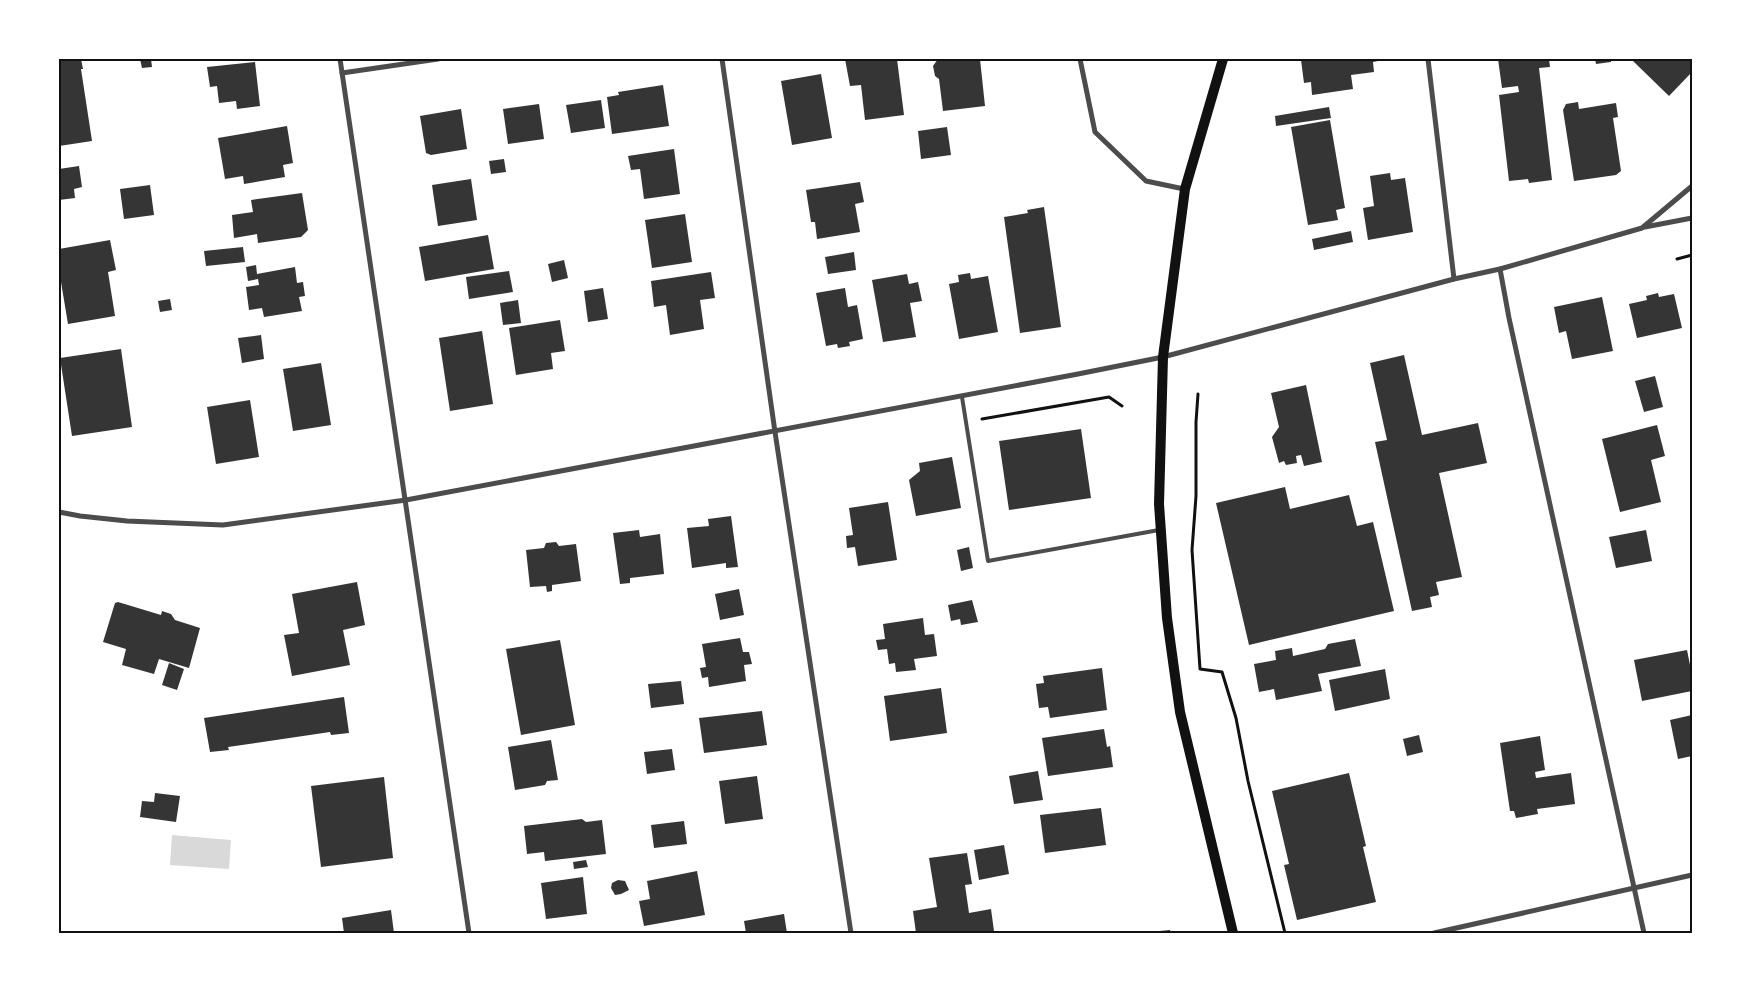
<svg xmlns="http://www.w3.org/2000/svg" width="1751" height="992" font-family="'PT Sans',sans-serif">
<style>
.water{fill:#d9d9d9}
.building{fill:#353535}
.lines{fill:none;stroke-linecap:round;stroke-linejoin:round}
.path{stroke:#111;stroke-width:3}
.service{stroke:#4c4c4c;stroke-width:4}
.minor{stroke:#4c4c4c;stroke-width:5}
.secondary{stroke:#111;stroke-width:10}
.neatline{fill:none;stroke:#111;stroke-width:2}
</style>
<rect width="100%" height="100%" fill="#fff"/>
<path class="water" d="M172,835L231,840L229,869L170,865Z"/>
<g class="building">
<path d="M59,59H81L83,69H81L92,141L59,146Z"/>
<path d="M140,59H151L152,67L142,68Z"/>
<path d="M845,59H897L904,115L865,120L861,85L850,86Z"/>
<path d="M938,59H980L985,106L943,111L939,79L935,76L933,66Z"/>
<path d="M1309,59H1377L1378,61L1373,62L1374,72L1351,75L1353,89L1312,95L1311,82L1304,83L1301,60Z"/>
<path d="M1498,59H1549L1550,67L1539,68L1552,180L1529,183L1528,179L1509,181L1499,95L1519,92L1518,86L1502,88Z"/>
<path d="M1595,59H1611V62L1596,64Z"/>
<path d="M1635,59H1692V72L1669,96L1633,61Z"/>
<path d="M255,62L260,106L237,109L236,101L219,103L217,86L210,87L207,67Z"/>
<path d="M821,74L832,138L792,145L781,81Z"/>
<path d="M663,85L669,126L612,134L607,97L619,95L618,92Z"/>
<path d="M601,100L605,128L571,133L566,105Z"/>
<path d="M1578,102L1579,109L1616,103L1618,117L1613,118L1621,171L1616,175L1574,181L1563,110L1566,104Z"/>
<path d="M539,104L544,139L508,144L503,109Z"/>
<path d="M1329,107L1331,118L1276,126L1275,116Z"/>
<path d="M461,109L467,149L431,155L426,153L420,116Z"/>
<path d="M1330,120L1345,208L1336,210L1338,220L1308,225L1291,127Z"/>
<path d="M287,126L293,163L283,165L285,177L244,184L243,176L225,179L218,138Z"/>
<path d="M947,127L951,155L921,159L918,131Z"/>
<path d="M674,149L680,194L644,199L640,169L631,170L628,156Z"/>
<path d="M504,159L506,172L491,174L489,161Z"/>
<path d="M79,166L82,187L74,189L75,198L59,200V169Z"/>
<path d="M1390,173L1391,180L1405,178L1413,232L1368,240L1363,208L1374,206L1370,176Z"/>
<path d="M471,179L477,220L438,226L432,185Z"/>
<path d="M860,182L864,202L855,204L860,232L817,239L815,222H811L806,190Z"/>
<path d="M150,185L154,215L124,219L120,189Z"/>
<path d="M302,193L308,230L301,237L258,243L257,234L234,238L232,215L253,212L251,200Z"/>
<path d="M1044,207L1061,327L1020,333L1004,217L1028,213L1027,210Z"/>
<path d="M685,214L692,262L652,268L645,220Z"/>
<path d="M1351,231L1353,242L1314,250L1312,239Z"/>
<path d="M488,235L494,269L425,281L419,247Z"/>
<path d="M110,240L116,270L108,272L115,316L68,324L59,270V249Z"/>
<path d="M243,247L245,262L206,266L204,251Z"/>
<path d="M854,252L856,270L828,274L825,257Z"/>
<path d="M564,260L568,278L552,282L548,264Z"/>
<path d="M256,265L257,274L295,267L297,283L303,282L305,296L299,297L302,311L264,317L262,308L249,310L246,287L259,285L258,279L248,281L246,267Z"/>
<path d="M509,271L513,292L469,299L466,277Z"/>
<path d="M711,272L715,298L700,300L704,329L670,335L666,305L654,307L651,281Z"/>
<path d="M970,273L971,279L988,276L998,332L959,339L949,284L959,282L958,275Z"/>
<path d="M907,274L909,284L918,282L922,301L910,303L916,337L883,342L872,280Z"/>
<path d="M603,288L608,319L588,322L584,291Z"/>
<path d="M845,288L848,307L857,305L863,339L849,342L850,346L838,348L837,344L826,346L816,293Z"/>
<path d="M1658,293L1659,297L1674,294L1682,328L1637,338L1629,304L1647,300L1646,296Z"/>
<path d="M1602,297L1613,351L1572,359L1566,331L1559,333L1554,307Z"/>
<path d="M170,299L172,310L160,312L158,301Z"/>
<path d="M518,300L521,323L503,325L500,303Z"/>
<path d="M560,320L565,351L551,353L553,369L516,375L509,328Z"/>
<path d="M482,331L493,404L450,411L439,338Z"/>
<path d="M261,335L264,359L242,363L238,338Z"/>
<path d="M121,349L132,427L72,436L60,358Z"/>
<path d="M1404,355L1422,435L1478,423L1487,463L1439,473L1462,577L1436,582L1439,595L1430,597L1432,607L1412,611L1375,442L1387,440L1370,363Z"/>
<path d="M321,363L331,425L293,431L283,369Z"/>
<path d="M1655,376L1663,407L1644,412L1635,381Z"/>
<path d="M1306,385L1322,462L1304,466L1301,455L1296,456L1297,463L1286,465L1284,461L1279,463L1272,437L1279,427L1271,393Z"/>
<path d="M250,400L259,457L216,464L207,407Z"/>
<path d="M1657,425L1665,456L1651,460L1661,502L1620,512L1602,439Z"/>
<path d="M1081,429L1091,498L1009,510L999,441Z"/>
<path d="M952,457L961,508L916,516L909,480L920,471L919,463Z"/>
<path d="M1285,487L1290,509L1349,495L1357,526L1373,522L1394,611L1249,645L1216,503Z"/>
<path d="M888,502L897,560L858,566L855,547L847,548L846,536L853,535L849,508Z"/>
<path d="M731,516L738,567L726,568V563L692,568L687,528L709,526L708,519Z"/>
<path d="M639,530L640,537L660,534L664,574L630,578V583L620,584L613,533Z"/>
<path d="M1646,530L1652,561L1616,568L1609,537Z"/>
<path d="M556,542L559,546L576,544L581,581L552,585V591L547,592L546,586L530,587L526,550L544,548L546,543Z"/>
<path d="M969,547L973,568L961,571L957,550Z"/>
<path d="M357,582L365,625L343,630L350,665L292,676L284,635L299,633L292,594Z"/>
<path d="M739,589L744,615L720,620L715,594Z"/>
<path d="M972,600L978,622L961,625L960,619L951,621L948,605Z"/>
<path d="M118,602L161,615L162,611L171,614L175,620L200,628L189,668L159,659L154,674L122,665L126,649L103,642L115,603Z"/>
<path d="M923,618L925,635L934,634L937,656L914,659L916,670L896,672L895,663L889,664L887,649L878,650L876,640L885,639L883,624Z"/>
<path d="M740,638L743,652H749L752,664L744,665L746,681L709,687L708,677L702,678L700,668L706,667L702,644Z"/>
<path d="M1355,639L1361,666L1318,674L1322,691L1276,700L1274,689L1259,692L1254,664L1276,660L1275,651L1292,648L1293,656L1325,649L1328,644Z"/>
<path d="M560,640L575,725L521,735L506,649Z"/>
<path d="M1687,650L1692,675V691L1642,701L1634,660Z"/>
<path d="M169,663L184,669L177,690L162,685Z"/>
<path d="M1102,668L1107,710L1050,718L1048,707L1039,708L1036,684L1044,683L1043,676Z"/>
<path d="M1385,669L1390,699L1335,711L1329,680Z"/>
<path d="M681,681L684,704L651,708L648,684Z"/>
<path d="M941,688L947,733L890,741L884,696Z"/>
<path d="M344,697L349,733L331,735L330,732L228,747L229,750L210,752L204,718Z"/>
<path d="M762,711L767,745L704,753L699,718Z"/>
<path d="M1692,715V756L1678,759L1670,720Z"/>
<path d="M1104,729L1107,747L1110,746L1113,767L1048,776L1042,738Z"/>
<path d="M1419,735L1423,752L1407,756L1403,739Z"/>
<path d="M1540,736L1545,770L1535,772L1536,778L1571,773L1575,804L1537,809L1538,814L1516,818L1514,811H1510L1500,743Z"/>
<path d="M551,740L558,780L547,781L545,785L515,790L508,747Z"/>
<path d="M672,749L675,770L647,774L644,752Z"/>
<path d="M1038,771L1043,800L1014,804L1009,776Z"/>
<path d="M1349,773L1366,846L1363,847L1376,902L1297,920L1284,865L1289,864L1272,791Z"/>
<path d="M757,776L763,819L725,824L719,781Z"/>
<path d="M384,777L393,858L321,867L311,786Z"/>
<path d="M155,793L180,796L176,822L140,817L142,801L154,802Z"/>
<path d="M1101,808L1106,845L1045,853L1040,815Z"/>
<path d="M582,819L586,822L602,820L606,854L545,861L544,852L527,854L524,826Z"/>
<path d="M684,821L687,844L654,848L651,825Z"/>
<path d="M1004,845L1009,874L979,880L974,850Z"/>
<path d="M967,853L972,884L965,885L969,913L991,909L994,931L976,933H916L913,911L937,907L929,858Z"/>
<path d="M586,860L588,867L574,869L573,862Z"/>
<path d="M697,871L705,915L644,926L639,901L650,899L647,881Z"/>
<path d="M583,877L587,914L546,919L541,883Z"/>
<path d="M618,880L625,881L629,890L621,894L615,895L611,888L612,883Z"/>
<path d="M391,910L394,933H344L342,918Z"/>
<path d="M784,914L787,933H746L744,921Z"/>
<path d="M1170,930L1171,933H1160V931Z"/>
</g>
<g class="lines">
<g class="path">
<path d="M1677,259L1692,255"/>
<path d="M1198,394L1196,422V496L1192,550L1200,669L1222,672L1236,718L1248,781L1285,933"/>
<path d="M982,419L1109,397L1122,406"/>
</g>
<path class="service" d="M962,397L988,561L1159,530"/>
<g class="minor">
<path d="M340,59L469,933"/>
<path d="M722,59L775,432L851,933"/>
<path d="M1080,59L1095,132L1146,181L1184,189"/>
<path d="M1428,59L1454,279"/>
<path d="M342,73L438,59"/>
<path d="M1645,227L1692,218"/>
<path d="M1500,269L1509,318L1644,933"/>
<path d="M59,512L80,516L127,521L223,525L406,500L1078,374L1163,357L1454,279L1500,269L1642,228L1692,186"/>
<path d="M1434,933L1692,875"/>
</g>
<path class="secondary" d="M1223,59L1185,189L1163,357L1159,504L1167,618L1180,712L1233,933"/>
</g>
<rect width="1751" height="992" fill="none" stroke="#ffffff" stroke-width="120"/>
<rect x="60" y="60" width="1631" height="872" class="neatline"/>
</svg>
